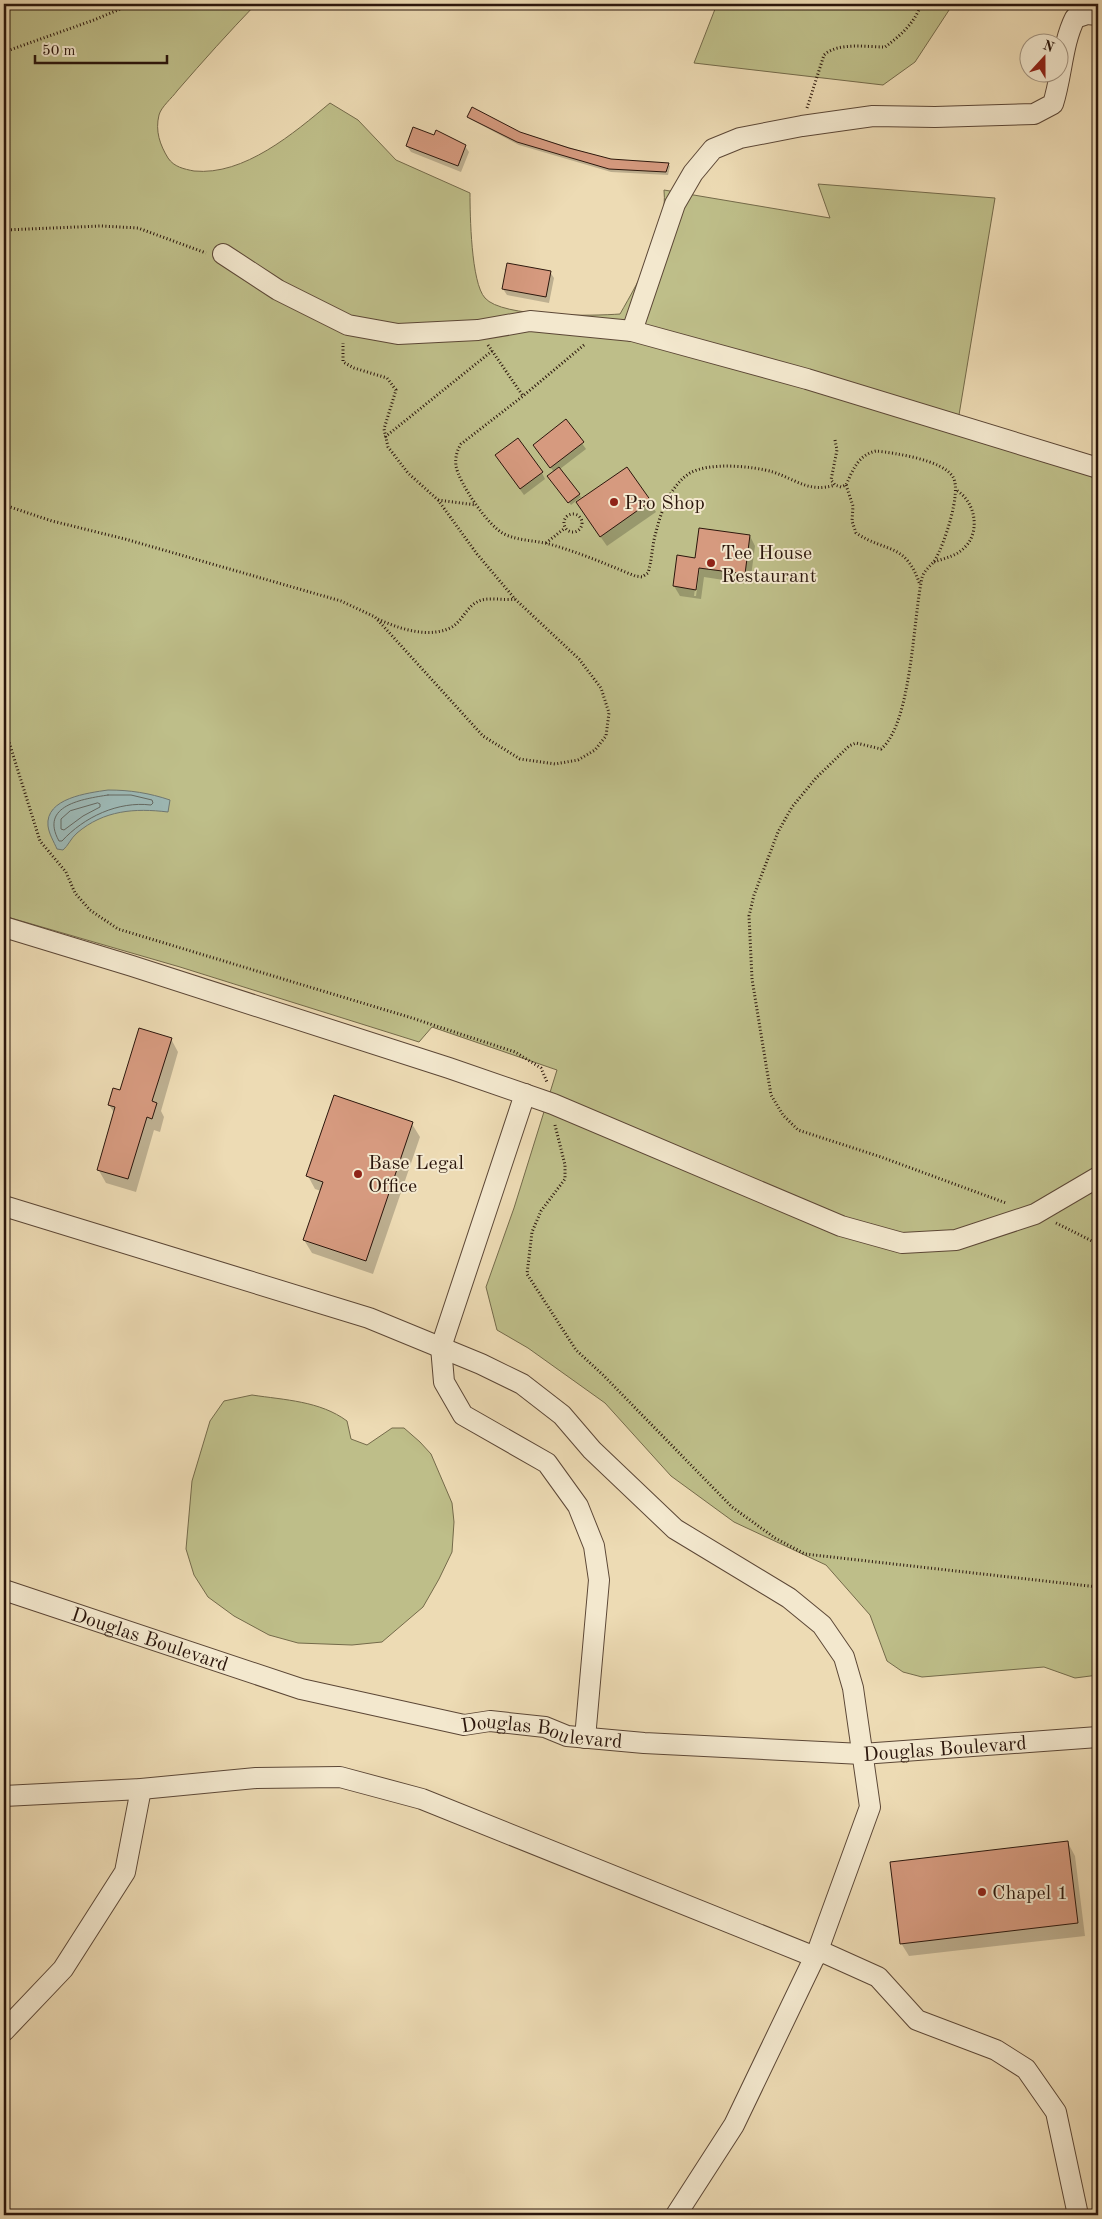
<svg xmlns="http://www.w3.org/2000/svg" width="1102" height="2219" font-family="'Old Standard TT',serif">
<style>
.green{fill:#bebe89;stroke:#746a4a}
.water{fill:#9db9b6;stroke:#6f7872}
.shadow{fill:#0003;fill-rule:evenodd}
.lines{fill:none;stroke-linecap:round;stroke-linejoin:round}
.shore{stroke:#646861;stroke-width:1}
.building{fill:#d69a7f;stroke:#2b160c}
.minor-casing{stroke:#5c4736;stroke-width:22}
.path{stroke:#2b160c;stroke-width:3;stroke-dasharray:1 2.5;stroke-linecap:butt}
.minor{stroke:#f3e8ce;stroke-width:20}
.poi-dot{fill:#8f2418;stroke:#f3e8ce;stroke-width:2}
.labels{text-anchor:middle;stroke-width:4;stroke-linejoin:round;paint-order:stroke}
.poi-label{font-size:20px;fill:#2b160c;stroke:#f3e8ce;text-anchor:start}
.street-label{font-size:20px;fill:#2b160c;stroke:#f3e8ce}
</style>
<rect width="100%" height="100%" fill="#eddbb4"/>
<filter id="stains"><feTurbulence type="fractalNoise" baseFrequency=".004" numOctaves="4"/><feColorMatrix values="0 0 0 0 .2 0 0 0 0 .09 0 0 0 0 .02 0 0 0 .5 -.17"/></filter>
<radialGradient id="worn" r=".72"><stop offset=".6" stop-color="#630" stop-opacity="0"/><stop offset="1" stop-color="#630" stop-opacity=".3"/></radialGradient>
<g class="green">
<path d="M4,4H256C229,32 203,61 177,91C172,98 161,107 159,115C155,131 160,145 168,158C174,167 184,169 194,171C244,176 294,133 330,103L358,120L396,160L470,193C470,214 471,283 485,298C502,318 593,316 620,314C640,279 668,230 664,190L830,218L818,184L995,198L956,433L1098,477V1675L1075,1678L1044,1667L922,1677L903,1672L887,1661L870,1615L826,1565L734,1522L671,1476L605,1403L528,1348L497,1330L486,1287L514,1208L557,1070L432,1027L419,1042L180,967L4,916Z"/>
<path d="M717,4H953L915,62L883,85L694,63Z"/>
<path d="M252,1395C285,1400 320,1401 347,1421L351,1439L367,1445L392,1428H404L420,1442L431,1454L452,1503L454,1522L452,1552L439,1579L423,1607L382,1642L352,1645L298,1643L269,1635L234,1616L208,1597L194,1575L186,1549L192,1481L210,1421L224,1401Z"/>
</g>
<path class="water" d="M108,790C130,790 149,793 170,800L168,812C135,808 104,810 77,833C71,838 68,846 63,850L57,849C54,842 49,834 48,826C45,798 88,793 108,790Z"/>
<g class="shadow">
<path d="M469,117L611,160L668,164L670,166L668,175L611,172L519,145L470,119Z"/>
<path d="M407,146H465L469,152L461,172L411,152Z"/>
<path d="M550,272L554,278L549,303L507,295L503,289Z"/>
<path d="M566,421L586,449L560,469L581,497L571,505L551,479L554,472L534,445Z"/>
<path d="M496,456L542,473L545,479L524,495Z"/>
<path d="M627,469L656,512L607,546L583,512Z"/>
<path d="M750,536L755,546L750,584L704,577L701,599L680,596L674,586L678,557L696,559ZM698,567H700L696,596H694Z"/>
<path d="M171,1039L178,1052L161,1111L164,1117L160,1132L154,1130L136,1192L106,1183L98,1169L115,1114L109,1105Z"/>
<path d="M412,1124L420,1137L373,1274L312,1253L304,1240L321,1191L315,1189L308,1176Z"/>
<path d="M1068,1843L1075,1856L1085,1936L909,1956L901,1943Z"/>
</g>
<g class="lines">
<g class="shore">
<path d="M108,795H131L152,800L153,803L151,805C118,801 84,817 62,841H59C39,805 83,799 108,795Z"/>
<path d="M98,803L100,804V807L83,816L64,830L61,829V819L70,811Z"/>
</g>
</g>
<g class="building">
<path d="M472,107L520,132L569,148L611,159L669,163L666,172L609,169L517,142L467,117Z"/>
<path d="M413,127L434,135L436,130L466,145L458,166L406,146Z"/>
<path d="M507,263L551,271L546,297L502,289Z"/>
<path d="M566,419L584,442L550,468L533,445Z"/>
<path d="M518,438L543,472L520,489L495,455Z"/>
<path d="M559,467L580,494L568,503L547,476Z"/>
<path d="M627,467L651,501L600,537L576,502Z"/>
<path d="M699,528L750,535L745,574L699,568L696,590L673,586L677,555L695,558Z"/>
<path d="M139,1028L172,1038L152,1101L157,1103L152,1119L147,1117L128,1179L97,1170L115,1107L108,1105L113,1088L120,1090Z"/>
<path d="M334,1095L413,1122L366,1261L303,1240L323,1182L306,1176Z"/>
<path d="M1068,1841L1078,1923L900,1944L890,1862Z"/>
</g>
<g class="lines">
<g class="minor-casing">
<g id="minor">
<path d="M223,254L278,290L348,325L398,334L478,330L530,321L632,331L807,379L1098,468"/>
<path d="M632,331L675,204L693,173L713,149L740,138L802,126L873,116L935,117L1034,114L1053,104C1062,76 1062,44 1075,18L1087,14L1098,15"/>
<path d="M4,927L132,966L449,1068L553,1104L841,1226L902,1243L956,1240L1035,1214L1098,1177"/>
<path d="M525,1094L441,1347L444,1382L463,1415L547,1463L578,1506L594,1546L599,1580L585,1738"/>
<path d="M4,1206L369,1318L481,1364L522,1384L562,1415L592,1450L675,1529L789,1598L822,1625L844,1657L853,1688L870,1807L818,1950L734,2125L676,2215"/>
<path id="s1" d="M4,1590L301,1689L464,1725L490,1721L545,1727L567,1736L644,1743L862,1754L1098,1737"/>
<path d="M4,1796L141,1789L256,1778L340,1777L422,1799L815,1957"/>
<path d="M818,1950L878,1977L917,2020L996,2050L1026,2069L1056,2112L1078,2215"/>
<path d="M4,2031L63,1969L125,1872L141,1789"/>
</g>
</g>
<g class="path">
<path d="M4,52L94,20L132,4"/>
<path d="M807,108L824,55C838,42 866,47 885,47C900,36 915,23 921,4"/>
<path d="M4,230L101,226L138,228L206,253"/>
<path d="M488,345L523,396"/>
<path d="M584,345L523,396L461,444C457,451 455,457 456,466C459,483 488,526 504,534C519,541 533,540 549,544C578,552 606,564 635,576L642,577L648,573C652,560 652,545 656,532C661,511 671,485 690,473C709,462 753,466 773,472C797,480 809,493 835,485"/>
<path d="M385,437L492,351"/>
<path d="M835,440L837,450L831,480L835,485L841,487L846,485C853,470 858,455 876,451C895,453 943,460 953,477C962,492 944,545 935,560C931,566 924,570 922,578C913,618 912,723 881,749L856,743L849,746L816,778L792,807L778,832L754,895L749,916L752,979L771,1095L783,1115L798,1130L881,1157L1006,1203"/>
<path d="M846,485L853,506L852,521L856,533C886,553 906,542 920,585"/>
<path d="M438,500L476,505"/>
<path d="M4,505L52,521L125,539L341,601L375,617L483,736L520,759L555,764L578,760L595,750L606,736L609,713L601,688L579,659L515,599L477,554L438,500L408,473L388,447L384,429L396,390L387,378L354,368L343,362V343"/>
<circle cx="573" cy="523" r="9"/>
<path d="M546,543L565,528"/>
<path d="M934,562C945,558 957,556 965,547C981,531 975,501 956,490"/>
<path d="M378,619C399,629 430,639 452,627C462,621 467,607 477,602C486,596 504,601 515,599"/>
<path d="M4,726L40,841L66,872L75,893L90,910L118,929L412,1018L515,1052L541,1068L547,1082"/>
<path d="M555,1125L565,1165V1179L541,1211L532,1232L527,1274L576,1350L603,1375L732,1507L775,1538L805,1554L1098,1587"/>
<path d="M1056,1223L1098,1244"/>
</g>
<use href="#minor" class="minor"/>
</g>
<g class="poi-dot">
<circle cx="614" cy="502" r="5"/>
<circle cx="711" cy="563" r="5"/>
<circle cx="358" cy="1174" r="5"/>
<circle cx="982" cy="1892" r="5"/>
</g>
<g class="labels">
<g class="poi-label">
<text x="624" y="509">Pro Shop</text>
<text x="721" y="559">Tee House<tspan x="721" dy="23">Restaurant</tspan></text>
<text x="368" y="1169">Base Legal<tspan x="368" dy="23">Office</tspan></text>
<text x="992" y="1899">Chapel 1</text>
</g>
<g class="street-label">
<text dy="7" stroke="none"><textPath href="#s1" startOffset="154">Douglas Boulevard</textPath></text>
<text dy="7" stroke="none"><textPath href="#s1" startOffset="559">Douglas Boulevard</textPath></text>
<text dy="7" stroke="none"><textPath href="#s1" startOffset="964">Douglas Boulevard</textPath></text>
</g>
</g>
<rect width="1102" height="2219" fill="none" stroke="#eddbb4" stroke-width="20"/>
<rect x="5" y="5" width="1092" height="2209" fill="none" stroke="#2b160c" stroke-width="2.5"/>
<rect x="10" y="10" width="1082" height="2199" fill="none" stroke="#2b160c"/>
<g transform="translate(1044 58) rotate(21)"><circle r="24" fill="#f3e8ce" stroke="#a39480"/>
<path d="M0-4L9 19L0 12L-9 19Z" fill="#8f2418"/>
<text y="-8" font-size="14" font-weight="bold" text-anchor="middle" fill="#2b160c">N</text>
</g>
<path d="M35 55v8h132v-8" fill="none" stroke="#2b160c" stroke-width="2.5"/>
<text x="42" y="55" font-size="15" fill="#2b160c" stroke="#f3e8ce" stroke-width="4" paint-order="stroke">50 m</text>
<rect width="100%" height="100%" filter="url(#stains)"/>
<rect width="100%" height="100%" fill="url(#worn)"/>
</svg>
